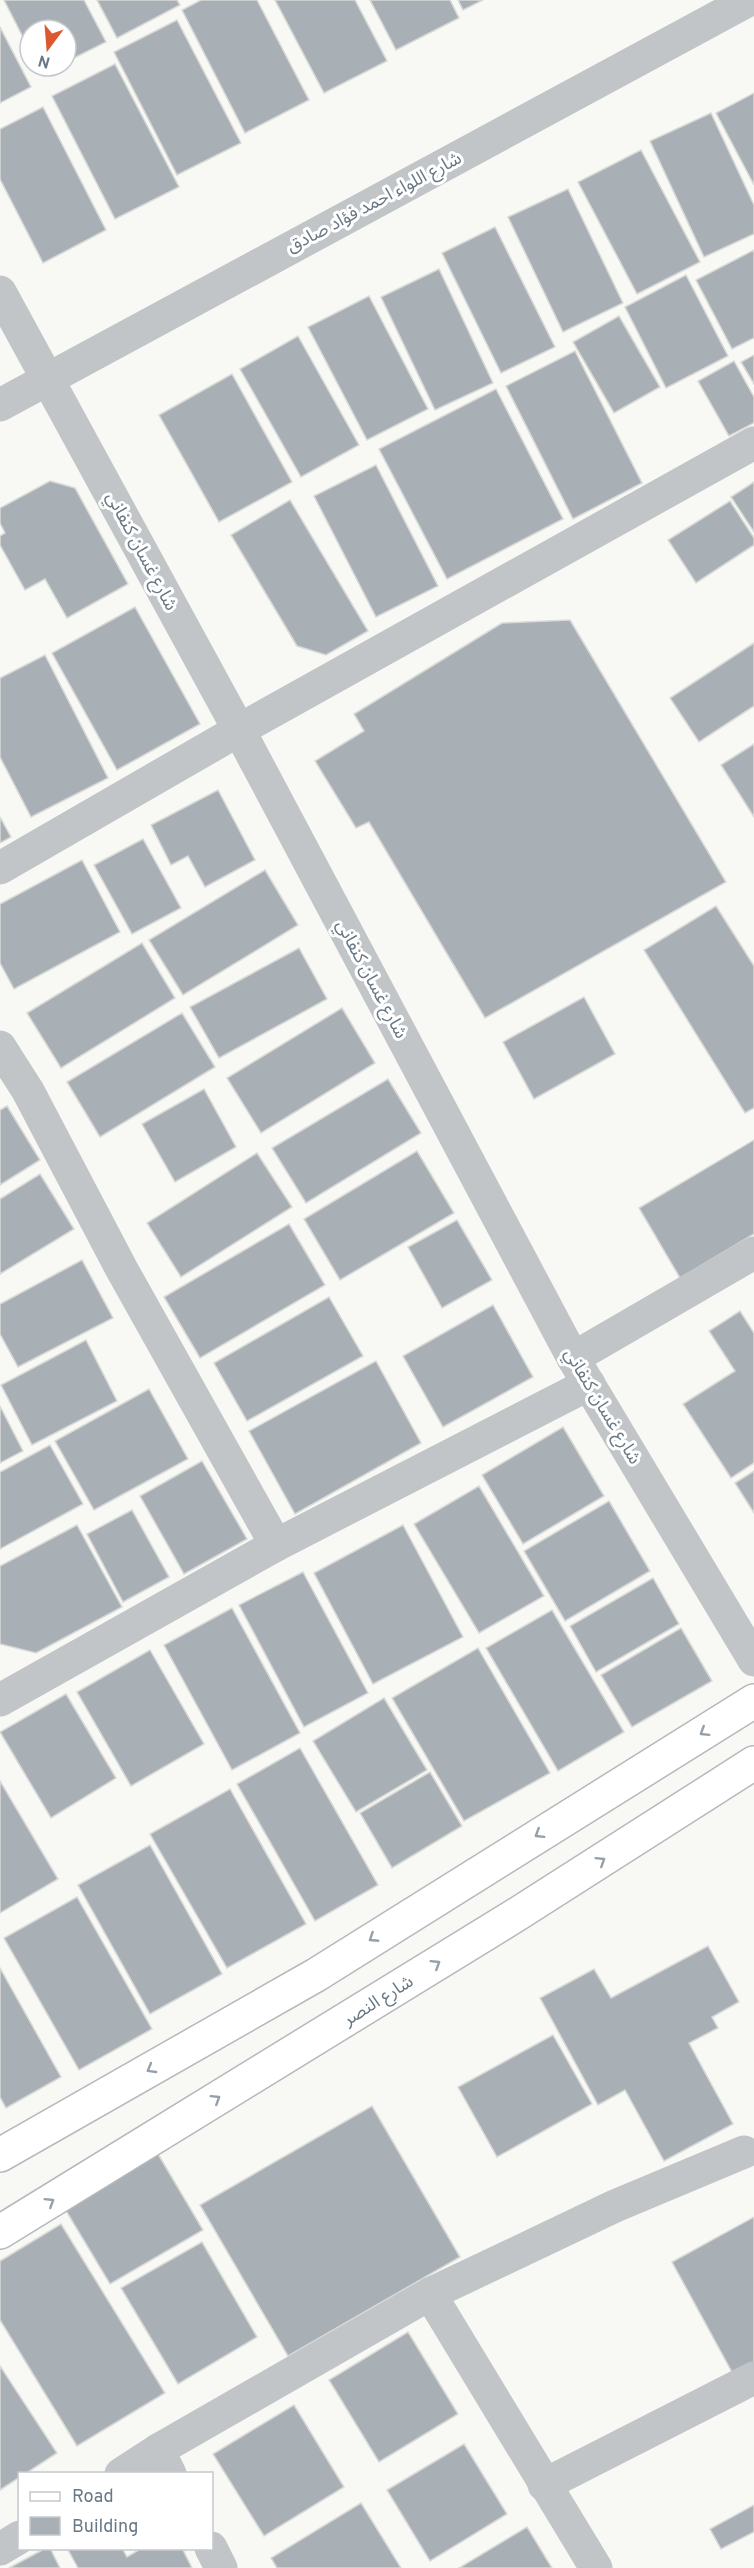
<svg xmlns="http://www.w3.org/2000/svg" width="754" height="2568" font-family="Overpass,'Noto Sans Arabic',sans-serif">
<style>
.building{fill:#a8b0b6;stroke:#d9d9d7;stroke-width:1.5}
.lines{fill:none;stroke-linecap:round;stroke-linejoin:round}
.secondary-casing{stroke:#b3b9bd;stroke-width:36}
.street{stroke:#c1c5c8;stroke-width:33}
.secondary{stroke:#fff;stroke-width:33}
.oneway{stroke:#95a0aa}
.labels{text-anchor:middle;stroke-width:6;stroke-linejoin:round;paint-order:stroke}
.street-label{font-size:18px;fill:#687885;stroke:#fff}
</style>
<rect width="100%" height="100%" fill="#f8f8f5"/>
<g class="building">
<path d="M4,0H84L106,42L66,62V30H30V51Z"/>
<path d="M97,0H177L180,5L117,38Z"/>
<path d="M201,0H257L309,100L245,133L182,10Z"/>
<path d="M275,0H355L387,61L324,93Z"/>
<path d="M370,0H450L459,18L396,50Z"/>
<path d="M458,0H483L463,10Z"/>
<path d="M177,20L241,143L177,175L114,52Z"/>
<path d="M0,27L31,87L0,103Z"/>
<path d="M115,64L179,187L115,219L52,96Z"/>
<path d="M38,66H59L42,75Z"/>
<path d="M754,93V185L716,113Z"/>
<path d="M43,107L106,230L43,263L0,179V129Z"/>
<path d="M711,113L754,205V234L704,257L650,141Z"/>
<path d="M641,150L700,262L637,294L578,182Z"/>
<path d="M568,189L623,303L563,332L508,217Z"/>
<path d="M495,227L555,347L501,373L442,253Z"/>
<path d="M754,250V338L732,349L696,280Z"/>
<path d="M439,269L493,383L435,410L381,297Z"/>
<path d="M686,275L728,356L666,388L625,307Z"/>
<path d="M369,296L428,409L367,440L308,327Z"/>
<path d="M619,316L660,387L614,413L573,342Z"/>
<path d="M298,336L359,445L301,477L240,369Z"/>
<path d="M575,351L642,483L573,519L506,386Z"/>
<path d="M754,355V384L741,362Z"/>
<path d="M734,361L754,397V423L729,436L698,381Z"/>
<path d="M232,374L292,482L219,522L159,415Z"/>
<path d="M496,389L563,519L447,579L379,449Z"/>
<path d="M376,465L438,586L376,617L314,496Z"/>
<path d="M50,481L75,488L128,584L67,618L45,579L25,590L0,545V536L5,533L0,523V508Z"/>
<path d="M754,482V532L731,497Z"/>
<path d="M290,500L368,631L326,655L297,646L231,535Z"/>
<path d="M730,501L754,538V545L696,583L668,540Z"/>
<path d="M135,607L200,724L117,770L52,653Z"/>
<path d="M570,620L726,882L485,1018L369,822L356,828L315,761L364,731L354,714L502,623Z"/>
<path d="M754,643V706L699,742L670,698Z"/>
<path d="M45,655L108,778L31,817L0,757V678Z"/>
<path d="M754,744V817L721,765Z"/>
<path d="M218,790L255,860L205,887L188,856L171,865L151,825Z"/>
<path d="M0,817L11,837L0,843Z"/>
<path d="M143,839L181,908L132,934L94,865Z"/>
<path d="M82,860L120,932L14,989L0,963V904Z"/>
<path d="M265,870L298,925L183,995L149,940Z"/>
<path d="M716,906L754,966V1108L745,1113L644,950Z"/>
<path d="M142,943L175,998L61,1068L27,1013Z"/>
<path d="M299,948L327,999L219,1058L190,1007Z"/>
<path d="M584,997L615,1054L534,1099L503,1042Z"/>
<path d="M342,1008L375,1063L261,1133L227,1078Z"/>
<path d="M182,1013L215,1067L100,1137L67,1082Z"/>
<path d="M388,1079L421,1133L306,1203L272,1148Z"/>
<path d="M204,1089L236,1147L175,1182L142,1124Z"/>
<path d="M7,1106L40,1160L0,1185V1110Z"/>
<path d="M754,1140V1234L680,1278L639,1208Z"/>
<path d="M417,1151L454,1213L340,1280L304,1219Z"/>
<path d="M257,1153L292,1207L181,1277L147,1223Z"/>
<path d="M40,1174L74,1229L0,1274V1199Z"/>
<path d="M457,1220L492,1280L442,1308L408,1247Z"/>
<path d="M289,1224L325,1285L200,1358L164,1297Z"/>
<path d="M82,1260L113,1318L18,1367L0,1334V1304Z"/>
<path d="M329,1297L363,1356L247,1421L214,1363Z"/>
<path d="M493,1305L533,1377L443,1427L403,1356Z"/>
<path d="M740,1311L754,1333V1463L731,1478L683,1404L735,1371L709,1331Z"/>
<path d="M86,1340L117,1401L32,1445L1,1385Z"/>
<path d="M376,1361L421,1443L295,1514L249,1431Z"/>
<path d="M149,1389L188,1459L94,1510L55,1441Z"/>
<path d="M0,1406L23,1451L0,1463Z"/>
<path d="M563,1427L604,1496L523,1544L482,1475Z"/>
<path d="M50,1445L83,1504L0,1549V1472Z"/>
<path d="M202,1461L247,1539L184,1574L140,1496Z"/>
<path d="M754,1471V1513L735,1483Z"/>
<path d="M479,1486L544,1596L479,1633L414,1524Z"/>
<path d="M609,1501L650,1571L565,1621L524,1551Z"/>
<path d="M132,1510L169,1577L123,1602L87,1534Z"/>
<path d="M77,1525L122,1607L36,1653L0,1644V1566Z"/>
<path d="M403,1525L463,1637L373,1684L314,1573Z"/>
<path d="M303,1572L368,1693L304,1727L239,1605Z"/>
<path d="M653,1578L679,1624L596,1672L570,1626Z"/>
<path d="M232,1608L300,1733L232,1770L164,1645Z"/>
<path d="M552,1610L624,1732L558,1771L486,1648Z"/>
<path d="M681,1628L712,1681L632,1727L601,1675Z"/>
<path d="M478,1648L550,1773L464,1821L392,1698Z"/>
<path d="M150,1650L204,1744L131,1786L77,1692Z"/>
<path d="M66,1694L116,1778L51,1818L0,1732Z"/>
<path d="M384,1698L427,1770L356,1812L313,1741Z"/>
<path d="M300,1748L378,1885L315,1921L237,1784Z"/>
<path d="M430,1772L462,1826L392,1868L360,1813Z"/>
<path d="M0,1781L58,1879L0,1913Z"/>
<path d="M230,1789L306,1924L227,1968L150,1834Z"/>
<path d="M150,1845L222,1974L150,2014L78,1885Z"/>
<path d="M77,1897L152,2029L79,2070L4,1938Z"/>
<path d="M708,1946L739,2002L712,2017L718,2028L689,2043L733,2124L664,2161L625,2090L598,2105L540,1998L594,1969L611,1998Z"/>
<path d="M0,1968L61,2077L6,2108L0,2097Z"/>
<path d="M553,2035L592,2104L497,2157L458,2087Z"/>
<path d="M372,2106L460,2257L288,2356L200,2205Z"/>
<path d="M158,2154L203,2230L110,2284L65,2209Z"/>
<path d="M754,2217V2362L733,2374L672,2262Z"/>
<path d="M61,2224L165,2393L77,2446L0,2320V2261Z"/>
<path d="M202,2242L257,2337L178,2384L121,2288Z"/>
<path d="M408,2332L458,2414L379,2462L329,2380Z"/>
<path d="M0,2366L57,2453L25,2474H20V2477L0,2490Z"/>
<path d="M294,2405L344,2487L264,2536L213,2454Z"/>
<path d="M464,2444L507,2514L430,2561L387,2490Z"/>
<path d="M361,2503L401,2568H277L271,2558Z"/>
<path d="M754,2505V2532L721,2549L710,2529Z"/>
<path d="M527,2527L552,2568H459Z"/>
<path d="M46,2548H50L60,2568H9Z"/>
<path d="M67,2548H122L127,2557L142,2548H182L192,2568H78Z"/>
</g>
<g class="lines">
<g class="secondary-casing">
<g id="secondary">
<path d="M0,2155L316,1975L754,1701"/>
<path d="M0,2232L519,1913L754,1763"/>
</g>
</g>
<g class="street">
<path d="M0,292L239,730L573,1358L754,1660"/>
<path d="M0,405L749,0"/>
<path d="M0,868L239,730L754,443"/>
<path d="M0,1047L28,1091L121,1268L276,1545"/>
<path d="M573,1358L754,1253"/>
<path d="M0,1700L276,1545L589,1384"/>
<path d="M430,2294L596,2568"/>
<path d="M158,2450L430,2294L615,2206L744,2152"/>
<path d="M121,2474L158,2450L170,2474"/>
<path d="M544,2485L754,2378"/>
<path d="M211,2548L221,2568"/>
<path d="M0,2549L20,2537"/>
</g>
<use href="#secondary" class="secondary"/>
</g>
<defs><path id="oneway-chevron" d="M-2-3.5L2.5 0L-2 3.5" fill="none" stroke-width="1.6" stroke-linecap="round" stroke-linejoin="round" transform="scale(1.5)"/></defs>
<g class="oneway">
<use href="#oneway-chevron" transform="translate(704 1732) rotate(148)"/>
<use href="#oneway-chevron" transform="translate(539 1834) rotate(148)"/>
<use href="#oneway-chevron" transform="translate(601 1861) rotate(-32)"/>
<use href="#oneway-chevron" transform="translate(373 1938) rotate(147)"/>
<use href="#oneway-chevron" transform="translate(436 1964) rotate(-32)"/>
<use href="#oneway-chevron" transform="translate(151 2069) rotate(150)"/>
<use href="#oneway-chevron" transform="translate(216 2099) rotate(-32)"/>
<use href="#oneway-chevron" transform="translate(50 2202) rotate(-32)"/>
</g>
<g class="labels">
<g class="street-label">
<text transform="translate(374 202) rotate(-28)" y="6">شارع اللواء احمد فؤاد صادق</text>
<text transform="translate(142 551) rotate(62)" y="6">شارع غسان كنفاني</text>
<text transform="translate(372 979) rotate(62)" y="6">شارع غسان كنفاني</text>
<text transform="translate(603 1406) rotate(59)" y="6">شارع غسان كنفاني</text>
<text transform="translate(378 2000) rotate(-32)" y="6">شارع النصر</text>
</g>
</g>
<rect x="18" y="2472" width="195" height="78" fill="#ffffff" stroke="#c3c9ce" stroke-width="1.5"/>
<rect x="30" y="2492" width="30" height="9" fill="#ffffff" stroke="#c3c9ce" stroke-width="1.5"/>
<text x="72" y="2502" font-size="18" fill="#687885">Road</text>
<rect x="30" y="2517" width="30" height="18" fill="#a8b0b6" stroke="#c3c9ce" stroke-width="1.5"/>
<text x="72" y="2532" font-size="18" fill="#687885">Building</text>
<g transform="translate(48 48) rotate(196)"><circle r="28" fill="#ffffff" stroke="#c3c9ce" stroke-width="1.5"/>
<path d="M0-4.5L10 22L0 15L-10 22Z" fill="#dd572f"/>
<text y="-9" font-size="16" font-weight="bold" text-anchor="middle" fill="#687885">N</text>
</g>
</svg>
